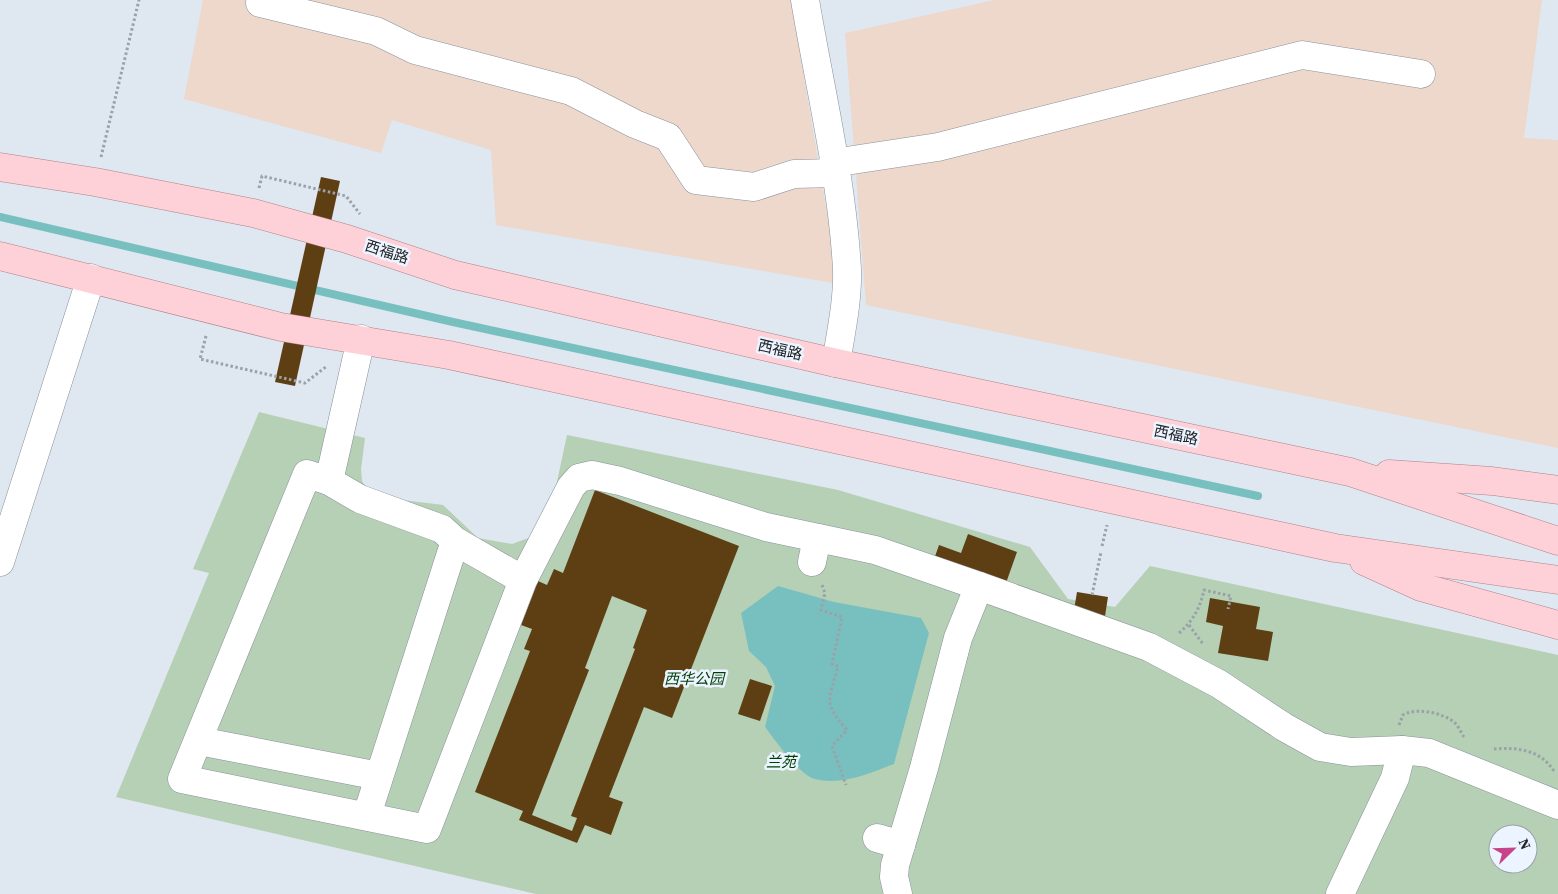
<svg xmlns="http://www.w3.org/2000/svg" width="1558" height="894" font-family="'Source Serif 4','Noto Sans SC',serif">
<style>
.industrial{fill:#eed7cb}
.green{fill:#b5d0b4;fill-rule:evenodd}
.water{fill:#78c0c0}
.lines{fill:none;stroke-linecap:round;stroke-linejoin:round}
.stream{stroke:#78c0c0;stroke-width:8}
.building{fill:#5e3f14;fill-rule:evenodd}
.minor-casing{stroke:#8a919a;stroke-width:29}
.major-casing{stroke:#af8188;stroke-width:29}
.path{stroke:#9aa1a8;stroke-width:3;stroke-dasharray:2.5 2.5;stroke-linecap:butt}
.minor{stroke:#fff;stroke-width:28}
.major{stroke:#fdd1d7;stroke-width:28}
.labels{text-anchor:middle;stroke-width:5;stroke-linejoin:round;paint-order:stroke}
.street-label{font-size:15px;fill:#222528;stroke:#ecf4ff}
.park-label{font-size:15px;font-style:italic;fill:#003c04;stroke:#ecf4ff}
</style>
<rect width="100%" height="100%" fill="#dfe7f1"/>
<g class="industrial">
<path d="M203,0H791L839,284L496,225L491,150L392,120L381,153L184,99Z"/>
<path d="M995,0H1542L1524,138L1558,140V448L866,305L845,33Z"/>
</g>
<path class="green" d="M259,412L365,438L361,469L362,481L369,492L378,497L443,505L478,538L512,544L534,536L549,519L567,435L838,490L1030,547L1068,599L1115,607L1150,566L1558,655V894H536L116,797L209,573L193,569ZM1498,834H1528V864H1498Z"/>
<path class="water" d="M778,586L834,602L921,618L929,633L894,764C870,773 842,786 815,779C800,776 775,740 765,727L775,686L766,667L749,651L741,613Z"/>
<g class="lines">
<path class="stream" d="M0,217L453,322L1258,496"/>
</g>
<g class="building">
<path d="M321,177L340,181L295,386L275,382Z"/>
<path d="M595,490L739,546L672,718L644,707L609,797L623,802L611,835L585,825L577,843L519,820L523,811L475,792L530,651L524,649L532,629L521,625L538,581L547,585L554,569L563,573ZM612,596L647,610L633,648L635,649L571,816L577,818L572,831L532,815L589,670L585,668Z"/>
<path d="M968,534L1017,552L1006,583L932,565L939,545L961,553Z"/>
<path d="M1077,592L1108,597L1105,616L1074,610Z"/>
<path d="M1210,598L1260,607L1256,629L1273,632L1268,661L1218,653L1223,626L1206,622Z"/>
<path d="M750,679L772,686L760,721L738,714Z"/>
</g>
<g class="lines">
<g class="minor-casing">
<g id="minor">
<path d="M805,0C820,89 842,179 847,269C848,300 841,332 836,363"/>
<path d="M260,3L376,31L415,50L571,91L635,124L668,137L696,180L754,187L794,174L835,173"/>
<path d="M833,163L938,147L1302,55L1421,74"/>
<path d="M329,481L361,339"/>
<path d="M0,562L91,278"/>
<path d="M812,562L817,538"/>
<path d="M523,580L427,829L182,779L307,474L329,481L360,499L442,529L455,541L523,580L571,487L579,478L592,475L620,481L766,527L875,550L979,586"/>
<path d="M199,741L379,776"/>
<path d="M367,815L455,541"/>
<path d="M877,838L901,845"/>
<path d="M898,894L894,877L895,865L924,768L958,638L979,586L1149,647L1219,684L1284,727L1320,747L1351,752L1402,750L1429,753L1558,805"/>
<path d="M1340,894L1395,778L1402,750"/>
</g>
</g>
<g class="major-casing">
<g id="major">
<path d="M0,167L95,182L253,213L347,239L455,275L836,363L1350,472L1558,541"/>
<path d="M0,256L281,327L449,355L1335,548L1558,580"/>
<path d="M1389,474L1492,481L1558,490"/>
<path d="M1364,561L1421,587L1558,625"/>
</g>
</g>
<g class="path">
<path d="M101,157L139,0"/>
<path d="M259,188L262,176L346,196L360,214"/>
<path d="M206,336L200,359L305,383L327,366"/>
<path d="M1102,546L1107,525"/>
<path d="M822,585L825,593L821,610L842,617L832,664L838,666C829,702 822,701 847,730L832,746L846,785"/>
<path d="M1092,595L1101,552"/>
<path d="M1189,625L1203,644"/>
<path d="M1179,633C1193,621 1200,608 1204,590L1231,596L1228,609"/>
<path d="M1399,725L1403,715C1416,707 1444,713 1455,723C1459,727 1461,733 1464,737"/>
<path d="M1494,749C1518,747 1542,750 1555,773"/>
</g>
<use href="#minor" class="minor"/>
<use href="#major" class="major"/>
</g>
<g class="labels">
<g class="street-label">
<text transform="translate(387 252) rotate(18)" y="5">西福路</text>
<text transform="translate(780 350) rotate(13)" y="5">西福路</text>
<text transform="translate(1176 435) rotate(12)" y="5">西福路</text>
</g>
<g class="park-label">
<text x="694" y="684">西华公园</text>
<text x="781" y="767">兰苑</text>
</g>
</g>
<g transform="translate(1513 849) rotate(67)"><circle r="24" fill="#ecf4ff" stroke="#9ba1a9"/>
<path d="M0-4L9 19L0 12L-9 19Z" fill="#c7448a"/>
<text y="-8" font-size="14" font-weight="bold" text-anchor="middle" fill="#222528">N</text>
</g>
</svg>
